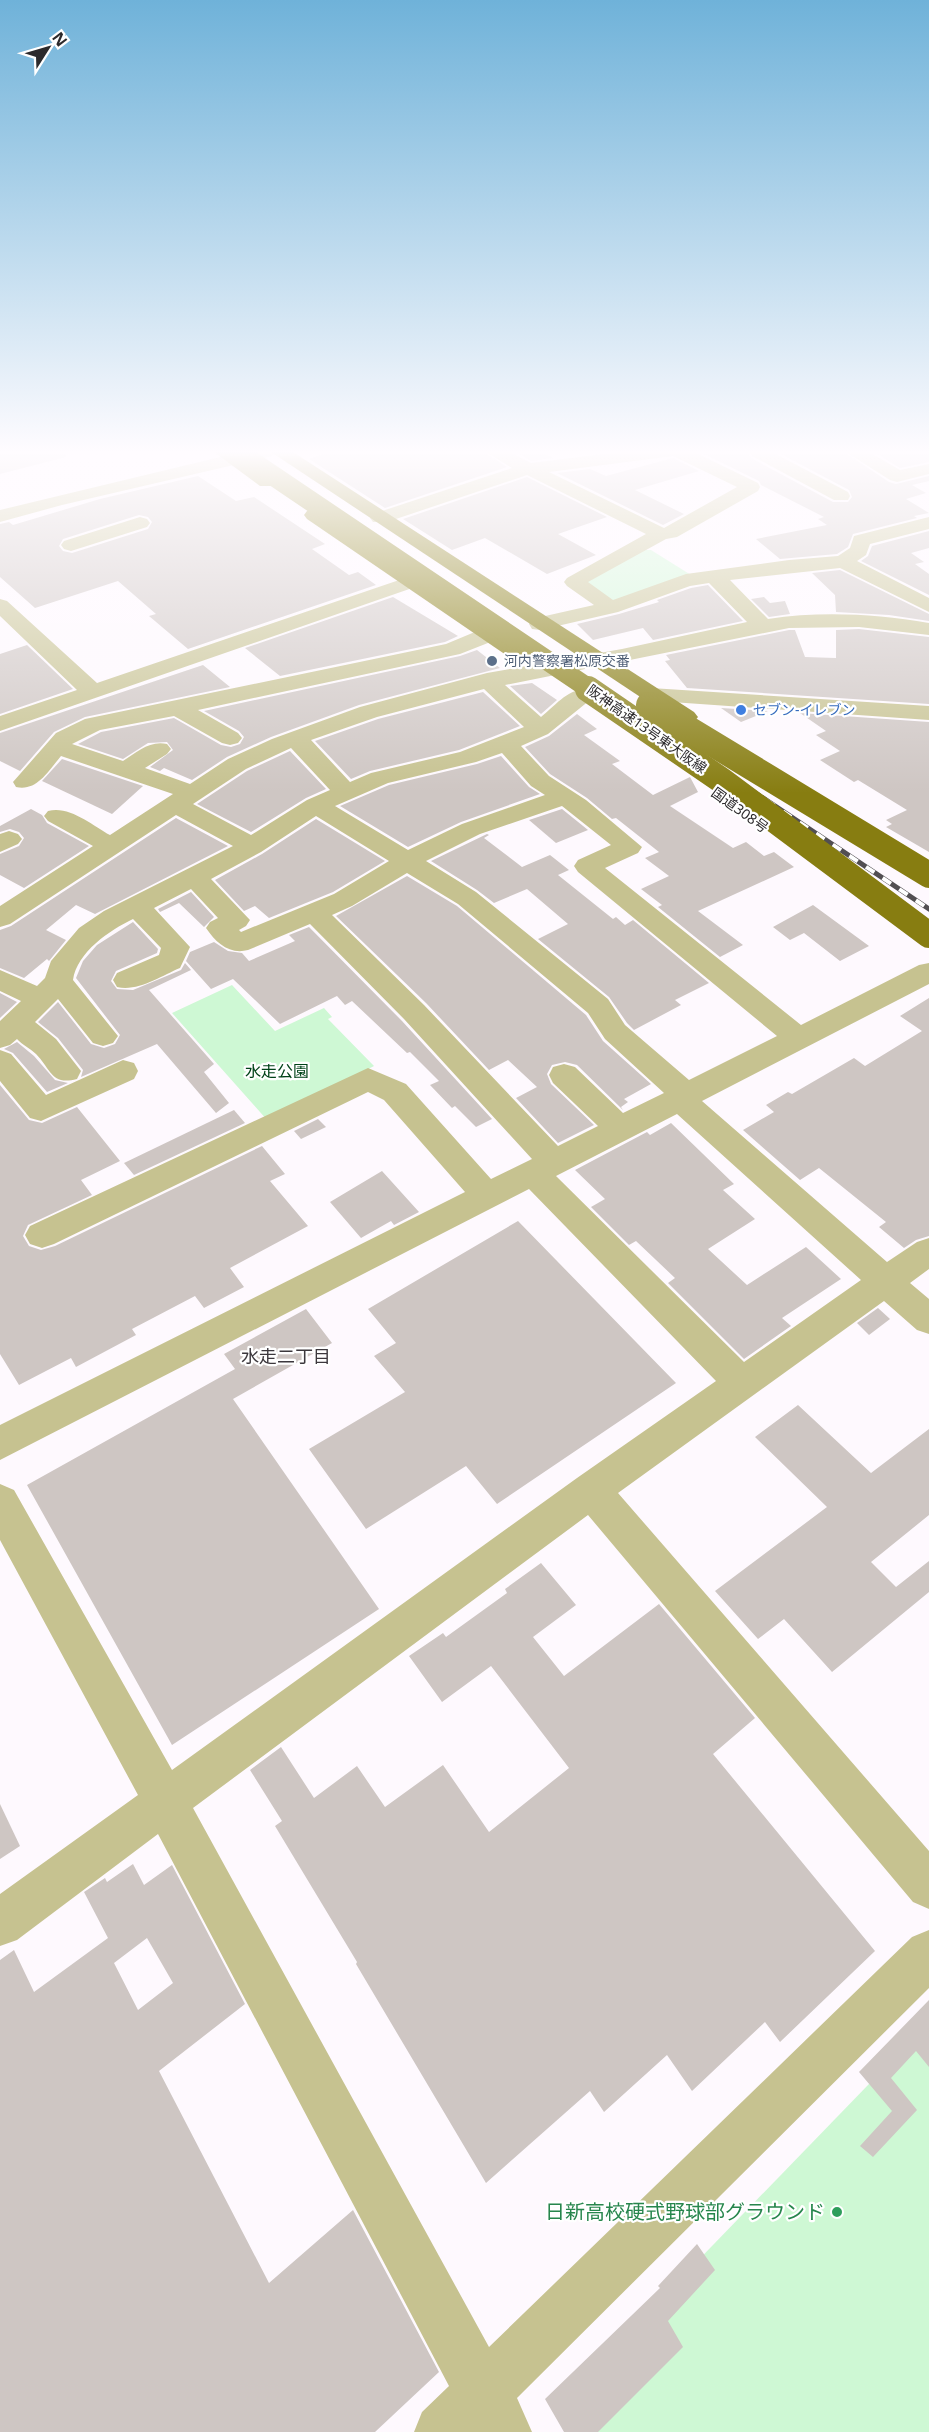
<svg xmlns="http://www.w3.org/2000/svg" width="929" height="2432" font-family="'Noto Sans','Noto Sans JP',sans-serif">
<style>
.green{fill:#cef8d4}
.building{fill:#cec6c3;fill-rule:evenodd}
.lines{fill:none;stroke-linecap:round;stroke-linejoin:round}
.minor{fill:#c6c290;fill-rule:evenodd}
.highway{fill:#877d11;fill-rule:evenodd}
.rail-far1-casing{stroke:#524f52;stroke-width:4.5}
.rail-casing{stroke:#524f52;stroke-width:5}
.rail-far1{stroke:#fff;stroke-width:3;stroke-dasharray:8;stroke-linecap:butt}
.rail{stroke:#fff;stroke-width:4;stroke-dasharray:10;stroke-linecap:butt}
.highway-bridge-far1{stroke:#877d11;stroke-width:20}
.highway-bridge{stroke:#877d11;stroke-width:26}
.service-dot{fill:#5c6f8a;stroke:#fff;stroke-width:2}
.shop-dot{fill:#3f7fe0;stroke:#fff;stroke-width:2}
.leisure-dot{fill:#2e9e5b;stroke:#fff;stroke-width:2}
.labels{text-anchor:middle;stroke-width:4.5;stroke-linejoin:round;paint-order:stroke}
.far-service-label{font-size:14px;fill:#4e5e75;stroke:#fff;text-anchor:start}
.far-shop-label{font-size:14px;fill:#366cbe;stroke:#fff;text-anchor:start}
.far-street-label{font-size:14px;fill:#2c2a2c;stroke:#fff}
.park-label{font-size:16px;fill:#004218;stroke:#fff}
.neighbourhood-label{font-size:18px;fill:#3c383d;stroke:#fff}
.near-leisure-label{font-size:20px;fill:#27864d;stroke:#fff;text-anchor:end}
</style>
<rect width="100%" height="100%" fill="#fef9fe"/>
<g class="green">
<path d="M644,550H651L691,575L617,603L583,582Z"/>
<path d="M232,985L275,1031L324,1008L332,1017L328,1019L374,1066L268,1121L172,1013Z"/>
<path d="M929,2022V2432H577L560,2403Z"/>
</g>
<g class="building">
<path d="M0,452H65L66,457L0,474Z"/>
<path d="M329,452H484L507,467L385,508L309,459Z"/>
<path d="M516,452H542L553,458L531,461Z"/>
<path d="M700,452H747L751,458L833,502H848L852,497L849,490L777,452H844L889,482L896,484L929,476V481L912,485L926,493L906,499L929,513L914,516L917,518L853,534L848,547L837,554L780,559L756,539L827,525L818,519L824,517L761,485L759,481Z"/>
<path d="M874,452H929V462L900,468Z"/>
<path d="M673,458L699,471L635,490L684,514L663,525L557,473L590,469L606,476Z"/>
<path d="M198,476L236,501L254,497L325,544L312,549L349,575L358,572L376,585L188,649L149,616L156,614L118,581L35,608L0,577V524L9,522L13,525L100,499ZM139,515L148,517L152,522L148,529L72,553L63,551L59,546L63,539Z"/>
<path d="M527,477L607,517L558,534L596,555L547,574L485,538L452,550L403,519Z"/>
<path d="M929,531V548L911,553L924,562L915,564L929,574V595L861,561L868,556L872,546Z"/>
<path d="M840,570L929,614V621L889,615L836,612L835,595L812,573Z"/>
<path d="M708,585L743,621L653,640L643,628L593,640L577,624L619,614L659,602L657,600L691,588Z"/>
<path d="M393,597L458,636L445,642L280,676L245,648Z"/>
<path d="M764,597L770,603L785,601L790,614L769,617L751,599Z"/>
<path d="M859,629L929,637V704L687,688L665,661L670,660L666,655L789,630H795L805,657L836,658V630Z"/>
<path d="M27,645L73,689L0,714V654Z"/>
<path d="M477,650L500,668L359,705L271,737L227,757L192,780L164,768L160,771L150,767L173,750L167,742L148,743L123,759L78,744L101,732L174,718L221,745L231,747L240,744L244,737L239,731L204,711L460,656Z"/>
<path d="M203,665L230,687L85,717L54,732L20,771L0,761V733Z"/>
<path d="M532,683L557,700L541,714L510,686Z"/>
<path d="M483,692L520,726L459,750L370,771L351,779L315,741L378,719Z"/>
<path d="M721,708L768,711L741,722Z"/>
<path d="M800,713L929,722V852L886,827L892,824L886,820L907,810L858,780L854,782L820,760L840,751L816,735L826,731Z"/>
<path d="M577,714L597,729L584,735L620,761L612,764L653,795L690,777L698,792L670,806L733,848L746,842L764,856L774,852L794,867L698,911L743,945L720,957L658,907L662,905L641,889L669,876L645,858L659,852L616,818L612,819L587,798L550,774L525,747L549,736Z"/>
<path d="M290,751L326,789L306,798L251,832L197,804L247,771Z"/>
<path d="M501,756L529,787L540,794L461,822L408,847L340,806L389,785L477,764Z"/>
<path d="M62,759L143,786L112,814L42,781Z"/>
<path d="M31,809L42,815L47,823L89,846L24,888L0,875V854L19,846L24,838L19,832L10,829L0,832V826Z"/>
<path d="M562,809L588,830L556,843L529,820Z"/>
<path d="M176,818L228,846L95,914L76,905L46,930L66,940L49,961L47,959L24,978L0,968V930L11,926Z"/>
<path d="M316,819L385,861L333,892L269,918L255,906L244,911L215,880L262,854Z"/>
<path d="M487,834L489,835L484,838L522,867L550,855L569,870L558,875L613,919L616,917L625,925L633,920L709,983L675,1000L681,1005L634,1030L627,1023L609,997L538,939L568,924L527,889L494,903L477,890L431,861Z"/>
<path d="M407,876L457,906L586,1015L603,1041L651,1084L624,1099L628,1102L621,1107L623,1110L577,1065L565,1062L552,1065L547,1074L551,1084L594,1125L558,1143L516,1098L537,1087L508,1060L489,1070L426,1003L336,916Z"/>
<path d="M191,892L214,917L204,927L179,903L160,912L158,909Z"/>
<path d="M813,905L869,946L840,961L804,933L790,940L773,927Z"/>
<path d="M133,922L158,949L157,953L116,971L111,981L117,989L133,990L181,970L185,963L191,970L149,990L214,1064L204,1072L229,1103L216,1113L157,1044L81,1077L83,1070L58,1038L38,1022L58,1002L91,1044L104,1048L115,1044L120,1035L76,978L83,961L97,945Z"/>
<path d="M309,927L402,1021L492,1119L476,1127L455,1106L452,1108L430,1085L439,1081L410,1052L407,1053L352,1001L345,1005L337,996L280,1024L233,979L211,989L186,961L190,952L214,942L228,951L242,953L249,961L295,941L289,935Z"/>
<path d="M0,993L17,1002L0,1018Z"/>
<path d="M929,998V1236L916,1240L904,1248L879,1227L886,1222L819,1168L800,1180L743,1130L774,1112L766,1105L788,1092L792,1094L854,1058L865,1066L922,1031L900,1016Z"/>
<path d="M17,1042L34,1056L55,1080L68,1083L47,1092L13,1053L4,1049Z"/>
<path d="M0,1085L29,1120L42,1123L77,1107L120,1161L81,1180L92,1195L28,1225L23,1236L29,1246L41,1250L55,1246L262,1146L285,1174L270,1181L308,1226L230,1268L244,1287L204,1308L195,1296L132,1329L136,1335L76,1367L71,1358L19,1385L0,1354Z"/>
<path d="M234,1110L245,1123L134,1175L124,1163Z"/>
<path d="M318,1119L326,1127L301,1139L294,1131Z"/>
<path d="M671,1123L734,1184L723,1190L755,1219L708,1249L747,1285L806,1247L841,1279L782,1318L791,1326L744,1359L668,1283L675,1278L636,1241L629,1245L591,1207L605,1199L575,1170L647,1132L650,1135Z"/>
<path d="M382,1171L419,1212L394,1225L391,1221L361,1238L330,1202Z"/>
<path d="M518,1221L676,1383L497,1504L466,1466L366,1529L309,1449L405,1392L374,1356L396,1343L368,1309Z"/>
<path d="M878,1308L890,1319L869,1335L857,1323Z"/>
<path d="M306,1309L332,1343L233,1399L379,1609L172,1745L27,1485L235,1369L224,1354Z"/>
<path d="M798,1405L871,1473L929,1429V1515L871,1562L896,1587L929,1561V1592L832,1672L784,1619L758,1639L715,1591L827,1507L755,1437Z"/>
<path d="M541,1563L576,1605L533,1637L564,1676L659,1604L755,1718L713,1754L875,1951L780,2042L765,2022L692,2091L667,2055L604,2112L590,2091L486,2183L356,1964L357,1962L275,1826L282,1821L250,1770L281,1747L314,1798L357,1766L385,1807L443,1765L489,1832L569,1768L491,1666L442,1702L409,1656L443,1633L446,1637L507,1593L505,1589Z"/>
<path d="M0,1804L20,1846L0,1859Z"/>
<path d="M133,1864L144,1885L172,1865L245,2004L159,2071L269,2283L353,2210L439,2372L375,2432H0V1960L14,1950L34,1992L108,1938L84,1892L105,1878L107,1882ZM147,1938L173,1983L138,2010L114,1963Z"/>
<path d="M929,2000V2067L916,2051L891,2078L917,2110L873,2157L860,2146L892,2111L859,2072Z"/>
<path d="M697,2244L715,2270L668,2321L683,2347L598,2432H564L545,2399L660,2288L658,2286Z"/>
</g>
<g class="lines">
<g class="minor">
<path d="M241,452H275L272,456L62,505L0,522V510Z"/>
<path d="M486,452H510L531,463L620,452H694L758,483L760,487L758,491L677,537L666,539L588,582L613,600L686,574L789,560L838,556L850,548L854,536L929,517V529L870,544L866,555L857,561L929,598V612L840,568L730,580L768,619C822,611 875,614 929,623V635L859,627L789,628L505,685L541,717C555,706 571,685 590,690L593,695L590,700L548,734L521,746L549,776L586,800L642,847L638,853L605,868L801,1025L919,965L929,963V984L702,1101L887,1262L917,1242L929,1238V1269L910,1283L929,1299V1334L917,1330L884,1301L618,1493L929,1851V1909L913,1902L588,1515L193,1808L489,2347L912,1937L929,1930V1988L517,2398L532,2432H414L422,2412L449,2386L158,1834L17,1940L0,1946V1894L138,1795L0,1540V1484L14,1490L172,1770L577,1478L716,1381L529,1189L0,1460V1425L465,1192L384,1100L368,1092L54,1244L42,1248L30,1244L25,1235L30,1226L368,1068L406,1084L491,1179L532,1159L404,1019L310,924L248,950C230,955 216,943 206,928L210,922L218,918L191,889L154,908L190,947L180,968C161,976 138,992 117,987L113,980L117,973L159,955L161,948L133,919C110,930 77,952 73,980L118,1036L113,1043L103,1046L93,1043L58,999L35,1022L56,1039L81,1071L77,1079C51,1086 51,1069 36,1054C30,1048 22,1045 17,1039L10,1045L0,1048V1021L21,1001L0,991V970L37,986L45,978L51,961L79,928L104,911L233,846L176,815L10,924L0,927V906L93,846L48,821L44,816L48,811C69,805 92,825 110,835L173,794L61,756C49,770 37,792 16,787L13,782L56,733L85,719L446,644L482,629L490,628L498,629L501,634L498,639L460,654L198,710L238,733L242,738L238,743L230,745L222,743L174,716L100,730L72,744L123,761C137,752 150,740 167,744L171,749L167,754L145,768L190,784L228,759L272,739L360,707L487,673L622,649L747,622L709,583L690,586L618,612L540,630L532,629L529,624L532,619L594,605L567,586L564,582L567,578L646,534L527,475L387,522H373L370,518L373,514L512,468ZM673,456L737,487L664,528L549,472ZM484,689L524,727L460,752L371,773L350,782L311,740L377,717ZM291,748L330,790L307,800L251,835L193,804L246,769ZM502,753L531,786L545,795L462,824L408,850L335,806L388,783L476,762ZM562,806L611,845L578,860L574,866L578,872L777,1036L689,1080L625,1025L608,999L476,892L426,861L480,834ZM316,816L389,861L334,894L241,932L239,930L246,926L250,920L211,879L261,852ZM407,873L458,904L588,1013L605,1039L664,1093L623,1113L575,1067L564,1064L553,1067L549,1075L553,1083L598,1126L558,1146L424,1005L332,915L352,906ZM677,1114L861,1280L744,1362L556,1176Z"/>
<path d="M749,452H772L848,492L850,496L848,500H834L752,456Z"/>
<path d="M846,452H869L900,470L929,464V474L897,482L890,480Z"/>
<path d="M140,517L147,519L150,523L147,527L71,551L64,549L61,545L64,541Z"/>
<path d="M411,576L418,578L421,582L418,586L0,731V716L77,690L0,616V599L7,601L97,683Z"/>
<path d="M651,688L929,706V720L643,700L640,695L643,690Z"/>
<path d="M9,831L18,834L22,839L18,844L0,852V834Z"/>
<path d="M0,1050L11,1054L46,1095L123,1060L134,1063L138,1071L134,1079L41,1121L30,1118L0,1081Z"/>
</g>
<g class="highway">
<path d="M214,452H236L276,482L274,486H260Z"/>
<path d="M271,452H293L694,712L698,717L694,722L686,724L678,722Z"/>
<path d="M314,509L321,511L528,649L531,654L528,659L520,661L512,659L307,519L304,515L307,511Z"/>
</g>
<g class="rail-far1-casing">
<path id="rail-far1" d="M241,452L603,690"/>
</g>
<g class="rail-casing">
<path id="rail" d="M600,689L929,909"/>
</g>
<use href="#rail-far1" class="rail-far1"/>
<use href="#rail" class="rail"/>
<path class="highway-bridge-far1" d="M238,452L591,690"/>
<g class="highway-bridge">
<path d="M588,689L721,780L929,935"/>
<path d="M649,705L929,875"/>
</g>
</g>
<linearGradient id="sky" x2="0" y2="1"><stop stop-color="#6fb2d9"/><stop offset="0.57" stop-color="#fffcff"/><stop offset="1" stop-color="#fffcff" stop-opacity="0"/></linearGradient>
<rect width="929" height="793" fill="url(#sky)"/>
<circle class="service-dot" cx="492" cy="661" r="6"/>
<circle class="shop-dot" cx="741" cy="710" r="6"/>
<circle class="leisure-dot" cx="837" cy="2212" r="6"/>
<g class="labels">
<g class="far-service-label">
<text x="504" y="666">河内警察署松原交番</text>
</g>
<g class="far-shop-label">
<text x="753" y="715">セブン-イレブン</text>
</g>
<g class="far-street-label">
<text transform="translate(647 729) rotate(35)" y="5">阪神高速13号東大阪線</text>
<text transform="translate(740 810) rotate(36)" y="5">国道308号</text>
</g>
<g class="park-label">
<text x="277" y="1077">水走公園</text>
</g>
<g class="neighbourhood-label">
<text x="286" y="1363">水走二丁目</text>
</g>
<g class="near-leisure-label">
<text x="825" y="2219">日新高校硬式野球部グラウンド</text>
</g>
</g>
<g transform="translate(48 48) rotate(53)" stroke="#ffffff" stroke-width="4.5" paint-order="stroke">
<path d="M0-4.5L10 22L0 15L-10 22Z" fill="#2c2a2c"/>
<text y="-9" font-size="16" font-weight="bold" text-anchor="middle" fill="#2c2a2c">N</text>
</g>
</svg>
